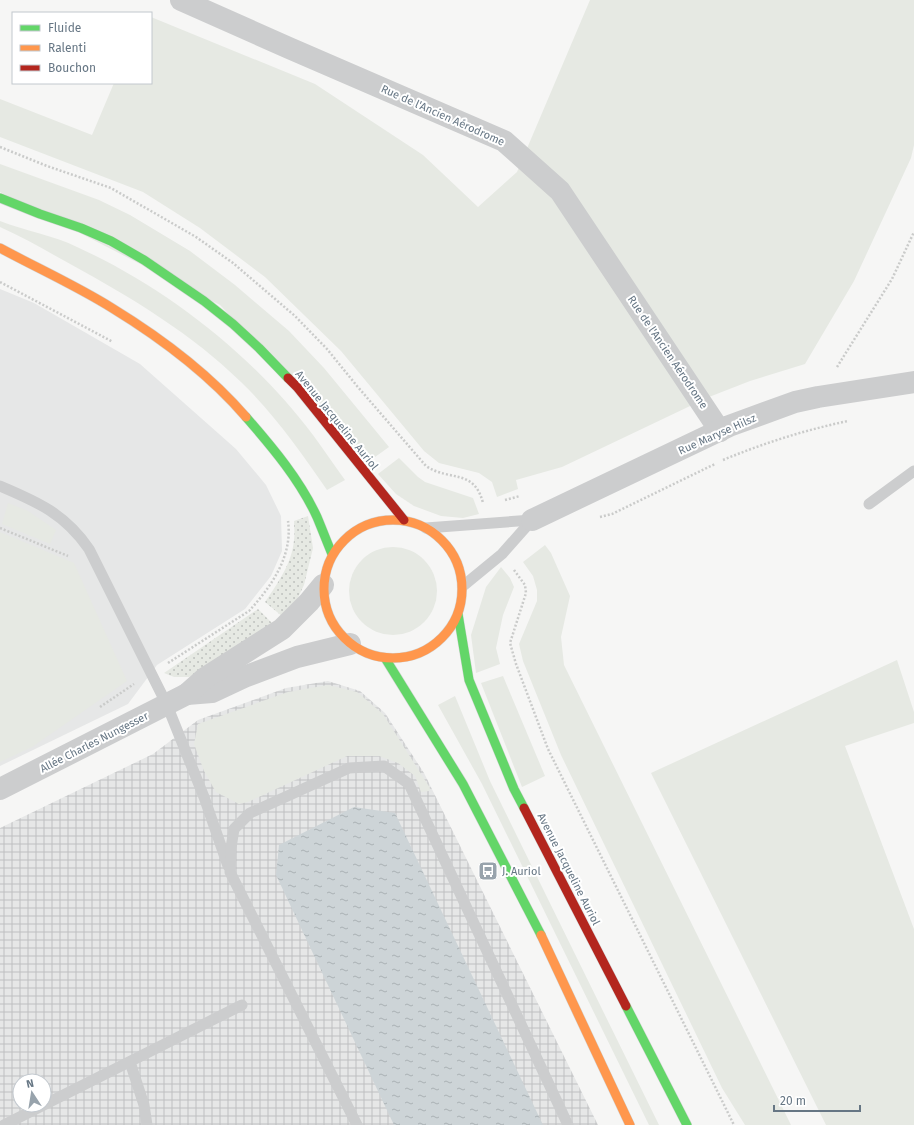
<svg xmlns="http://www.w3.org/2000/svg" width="914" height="1125" font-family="'Fira Sans',sans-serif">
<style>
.built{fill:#e6e7e7}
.industrial{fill:url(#industrial-grid);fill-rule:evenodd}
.grass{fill:#e6e9e3}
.garden{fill:url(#garden-dots)}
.water{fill:url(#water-ripples)}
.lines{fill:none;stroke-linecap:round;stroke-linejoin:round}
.fast-casing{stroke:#d2d4d4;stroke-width:10}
.slow-casing{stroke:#d2d4d4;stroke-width:10}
.jam-casing{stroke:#d2d4d4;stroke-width:10}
.path{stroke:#cacbca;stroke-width:2.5;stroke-dasharray:2 2;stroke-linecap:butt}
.lane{stroke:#cccdce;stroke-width:11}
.street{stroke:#cccdce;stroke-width:22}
.fast{stroke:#63d668;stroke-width:9}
.slow{stroke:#ff974d;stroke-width:9}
.jam{stroke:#b3261e;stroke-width:9}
.labels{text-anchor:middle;stroke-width:4;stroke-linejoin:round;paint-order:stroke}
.street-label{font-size:11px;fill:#667684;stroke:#fff}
.poi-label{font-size:11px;fill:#667684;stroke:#fff;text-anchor:start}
</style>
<defs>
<pattern id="industrial-grid" width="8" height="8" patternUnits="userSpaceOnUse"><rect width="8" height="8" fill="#e6e7e7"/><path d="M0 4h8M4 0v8" fill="none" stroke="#bec0c1"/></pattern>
<pattern id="garden-dots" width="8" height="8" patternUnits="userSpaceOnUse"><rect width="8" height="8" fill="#e6e9e3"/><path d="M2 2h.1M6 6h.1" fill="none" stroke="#bec1be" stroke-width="1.8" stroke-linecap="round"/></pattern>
<pattern id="water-ripples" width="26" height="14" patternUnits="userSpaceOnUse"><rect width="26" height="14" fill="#cdd4d7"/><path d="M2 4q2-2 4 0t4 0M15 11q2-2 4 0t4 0" fill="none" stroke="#aab1b4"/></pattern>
</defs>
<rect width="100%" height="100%" fill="#f6f6f5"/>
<path class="built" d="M0,289L34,303L140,364L236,449L266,485L281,516L282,551L271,576L245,609L157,665L128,704L0,766Z"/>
<path class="industrial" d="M328,681L360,691L385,713L424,773L598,1125H0V828L153,754L198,720L286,688ZM20,1081H44V1105H20Z"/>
<g class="grass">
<path d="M590,0H914V145L911,158L854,281L805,364L750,381L709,397L562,467L516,480L518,489L497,497L492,482L479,473L439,463L424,451L341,351L265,277L200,228L143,192L0,137V99L92,135L114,83H151V17L315,84L423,155L478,207L517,172Z"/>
<path d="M0,164L99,200L130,215L190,251L235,285L289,331L324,368L389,447L368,462L220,305L0,192Z"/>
<path d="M0,221C25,231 53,235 77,247C167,288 254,356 313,435C324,450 334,465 345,480L327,490C301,452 274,414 241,382C192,334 132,298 72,265C48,252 25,238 0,227Z"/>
<path d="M399,458L418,477L425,482L473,498L479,514L463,518L441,516L414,506L396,494L378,474Z"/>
<path d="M8,503L28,511L56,530L50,544L2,524Z"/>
<path d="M0,532L74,563L127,681L32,747L0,762Z"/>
<path d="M545,545L551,553L570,596L561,637L564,665L791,1125H745L722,1088L561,755L523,661L519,644L537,601V590L533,576L523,562Z"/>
<circle cx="393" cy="591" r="44"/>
<path d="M501,567L510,578L514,587L503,615L496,648L500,664L476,673L471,635L486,587Z"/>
<path d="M897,660L914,712V723L845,746L914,929V1125H826L651,773Z"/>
<path d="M503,676L545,776L522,787L481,683Z"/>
<path d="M328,685L357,692L383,714L430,788L429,791L421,792L415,776L398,763L379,756H347L248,802L239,804L216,792L204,771L194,744L198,724L288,692Z"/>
<path d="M455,696L490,781L659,1125H649L482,784L438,705Z"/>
</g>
<g class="garden">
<path d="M308,516L313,548L304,585L295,604L283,617L265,602C278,583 292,563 294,540C295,534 294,527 294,521Z"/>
<path d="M258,609L273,624L252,640L189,677H174L164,673Z"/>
</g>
<path class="water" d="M354,807L395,813L543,1125H394L276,875L279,845Z"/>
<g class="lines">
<g class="fast-casing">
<g id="fast">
<path d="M0,198L40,214L81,228L111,241L144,260L204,301L233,324L259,348L288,378"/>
<path d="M246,417C273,448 300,480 317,517C322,529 327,542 332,554"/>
<path d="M458,614L469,680L514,789L524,808"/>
<path d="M385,658L463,784L541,935"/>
<path d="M626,1006L687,1125"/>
</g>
</g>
<g class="slow-casing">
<g id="slow">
<path d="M0,248C37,268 77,286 112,308C161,338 209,374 246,417"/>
<circle cx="393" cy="589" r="69"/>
<path d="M541,935L630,1125"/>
</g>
</g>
<g class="jam-casing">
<g id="jam">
<path d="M288,378L297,387L404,520"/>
<path d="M524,808L626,1006"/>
</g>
</g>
<g class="path">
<path d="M0,147L47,166L111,188L196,237L233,263L295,316L327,349L357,386L426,466C450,482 474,468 483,503"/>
<path d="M0,282L113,342"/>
<path d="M837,367L892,279L914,232"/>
<path d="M723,460C764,443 805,430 848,421"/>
<path d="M505,500L520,496"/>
<path d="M600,517L612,514L715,464"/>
<path d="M0,528L68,556"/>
<path d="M514,570L525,585L526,593L510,643L516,664L548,749L734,1125"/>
<path d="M168,663L249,611C271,587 293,556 288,521"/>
<path d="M100,707L134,684"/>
</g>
<g class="lane">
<path d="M0,486C38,502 65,514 89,549L167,705L204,797L228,866"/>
<path d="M869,504L914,471"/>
<path d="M426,528L532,520"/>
<path d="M463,586L502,554L532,520"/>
<path d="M130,1062L144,1105L147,1125"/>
<path d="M4,1125L242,1005"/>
<path d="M357,1125L230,872L231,848L234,829L250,813L349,768L384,766L409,784L568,1125"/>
</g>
<g class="street">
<path d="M181,0L289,48L504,141L560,191L720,431"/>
<path d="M532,520L729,426L795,402L818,397L914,382"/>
<path d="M187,694L212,692L244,677L297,657L350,644"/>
<path d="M0,789L187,694L205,678L282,629L309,602L323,585"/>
</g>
<use href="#fast" class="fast"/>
<use href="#slow" class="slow"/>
<use href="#jam" class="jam"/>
</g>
<defs>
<g id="bus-square" transform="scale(1)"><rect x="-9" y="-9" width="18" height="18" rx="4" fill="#98a3ac" stroke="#fff"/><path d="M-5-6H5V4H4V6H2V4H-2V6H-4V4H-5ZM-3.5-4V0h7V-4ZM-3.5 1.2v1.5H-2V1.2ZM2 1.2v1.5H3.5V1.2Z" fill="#fff"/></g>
</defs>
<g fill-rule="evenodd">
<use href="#bus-square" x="488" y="871"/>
</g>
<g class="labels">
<g class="street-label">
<text transform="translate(443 115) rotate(24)" y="4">Rue de l'Ancien Aérodrome</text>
<text transform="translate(668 352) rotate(56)" y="4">Rue de l'Ancien Aérodrome</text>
<text transform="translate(337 420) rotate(51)" y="4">Avenue Jacqueline Auriol</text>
<text transform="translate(717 434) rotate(-24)" y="4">Rue Maryse Hilsz</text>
<text transform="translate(94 742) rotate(-27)" y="4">Allée Charles Nungesser</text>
<text transform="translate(569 869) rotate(63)" y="4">Avenue Jacqueline Auriol</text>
</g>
<g class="poi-label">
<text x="502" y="875">J. Auriol</text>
</g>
</g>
<rect x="12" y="12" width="140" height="72" fill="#ffffff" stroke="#c2c8ce"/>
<rect x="20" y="25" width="20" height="6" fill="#63d668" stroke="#c2c8ce"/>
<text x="48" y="32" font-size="12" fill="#667684">Fluide</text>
<rect x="20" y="45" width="20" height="6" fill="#ff974d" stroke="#c2c8ce"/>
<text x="48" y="52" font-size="12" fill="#667684">Ralenti</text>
<rect x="20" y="65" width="20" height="6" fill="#b3261e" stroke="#c2c8ce"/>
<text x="48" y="72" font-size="12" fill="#667684">Bouchon</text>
<g transform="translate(32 1093) rotate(348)"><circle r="19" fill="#ffffff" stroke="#c2c8ce"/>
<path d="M0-3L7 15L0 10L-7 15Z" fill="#98a3ac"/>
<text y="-6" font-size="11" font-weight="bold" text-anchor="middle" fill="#667684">N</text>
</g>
<path d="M774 1105v6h86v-6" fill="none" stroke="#667684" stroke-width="2"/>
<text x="780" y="1105" font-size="12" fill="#667684" stroke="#ffffff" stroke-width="3" paint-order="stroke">20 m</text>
</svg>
